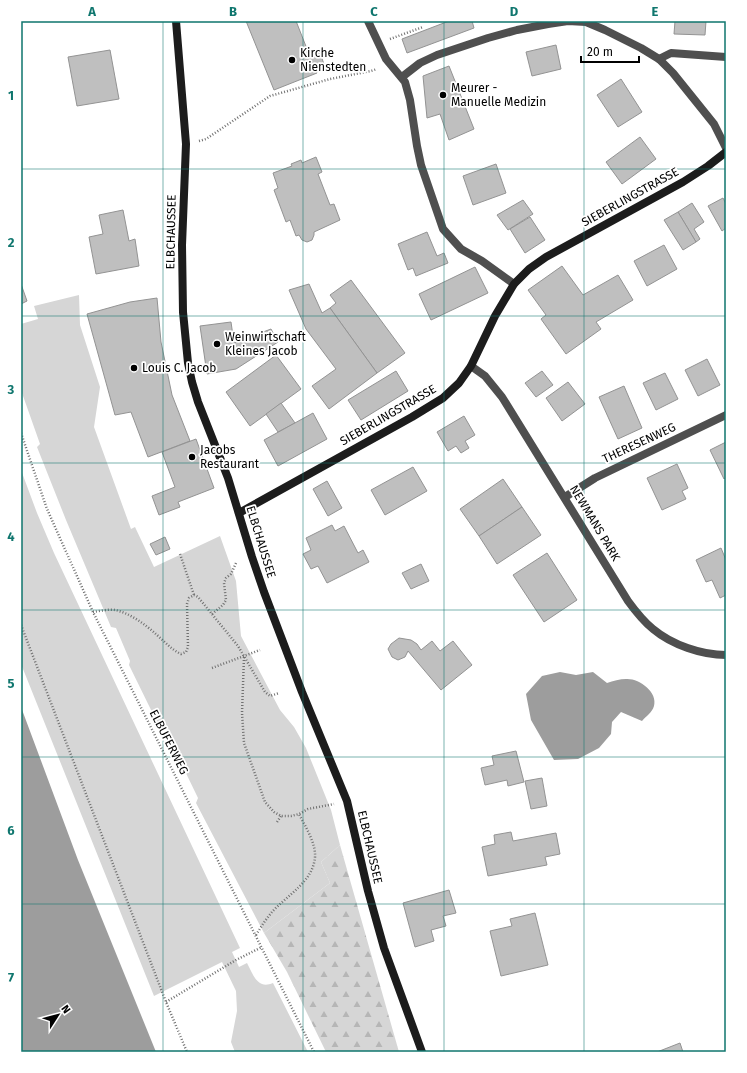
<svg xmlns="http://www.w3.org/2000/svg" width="747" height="1073" font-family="'Fira Sans',sans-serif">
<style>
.green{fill:#d6d6d6}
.forest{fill:url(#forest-firs)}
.water{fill:#9d9d9d}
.building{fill:#bfbfbf;stroke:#939393}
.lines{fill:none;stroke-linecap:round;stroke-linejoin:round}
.path{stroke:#717171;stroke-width:2.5;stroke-dasharray:1 2;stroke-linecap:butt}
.street{stroke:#4f4f4f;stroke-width:8}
.secondary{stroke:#1c1c1c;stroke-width:8}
.grid{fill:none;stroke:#0f766e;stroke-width:1;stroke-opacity:0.55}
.poi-dot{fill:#000;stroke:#fff;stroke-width:1.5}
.labels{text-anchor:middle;stroke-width:3.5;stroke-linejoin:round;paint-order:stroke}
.poi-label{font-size:12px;fill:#000;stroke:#fff;text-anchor:start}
.street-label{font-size:12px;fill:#000;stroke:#fff}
.neatline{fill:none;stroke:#0f766e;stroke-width:1.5}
.grid-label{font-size:13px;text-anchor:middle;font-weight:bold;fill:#0f766e}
</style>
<defs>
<pattern id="forest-firs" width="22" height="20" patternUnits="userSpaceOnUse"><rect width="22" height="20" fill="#d6d6d6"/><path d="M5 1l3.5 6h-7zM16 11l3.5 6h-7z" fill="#b6b6b6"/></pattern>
</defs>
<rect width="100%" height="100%" fill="#fff"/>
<g class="green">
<path d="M79,295L80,325L100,387L94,427L131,529L135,527L154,567L220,536L236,581L241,636L280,710L294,727L306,748L331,810L340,845L321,862L330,883L264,933L196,803L198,798L183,767H179L129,665L130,661L116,628L111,627L66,520L37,447L40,444L22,393H21V324L38,319L34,306Z"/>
<path d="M21,470L37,513L54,553L240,948L232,952L239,967L247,963C253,974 257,990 273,983L308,1052H235L231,1042L237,1011L236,991L222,962L154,996L21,664Z"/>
</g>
<path class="forest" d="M340,845L399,1052H326L287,972L264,933L330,883L321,862Z"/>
<g class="water">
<path d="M560,672L576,675L593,672L607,683C613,681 620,679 626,679C639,678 658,692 654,706C652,713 646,716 642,721L621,712L612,722L611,734L599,748L578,759L554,760L531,720L526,694L542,676Z"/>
<path d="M21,707L78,860L156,1052H21Z"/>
</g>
<g class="building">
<path d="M246,21H296L309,54L319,50L325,67L315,70L317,73L274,90Z"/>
<path d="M449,21H472L474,28L407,53L402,39Z"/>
<path d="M675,21H706L705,35L674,34Z"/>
<path d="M556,45L561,69L532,76L526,52Z"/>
<path d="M110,50L119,99L77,106L68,57Z"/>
<path d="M449,66L474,129L449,140L440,114L427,118L423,76Z"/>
<path d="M621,79L642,112L618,127L597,95Z"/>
<path d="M640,137L656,159L622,184L606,162Z"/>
<path d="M316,157L322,172L318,174L330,205L334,204L340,220L314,232V235L312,240L307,242L302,240L299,235L296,236L290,220L286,222L274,190L278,188L273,173L292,166L291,164L301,160L302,163Z"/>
<path d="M496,164L506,193L473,205L463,176Z"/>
<path d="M723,198L726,204V228L722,231L708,206Z"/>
<path d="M523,200L533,214L508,230L497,215Z"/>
<path d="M692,203L704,222L694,229L700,239L696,242L678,212Z"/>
<path d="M123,210L129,241L135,239L139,266L96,274L89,237L103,234L99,215Z"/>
<path d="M678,212L696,242L683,250L664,220Z"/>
<path d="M530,217L545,240L525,253L510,229Z"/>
<path d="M427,232L437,256L444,253L448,263L416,276L413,268L408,270L398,244Z"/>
<path d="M664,245L677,269L647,286L634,261Z"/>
<path d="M562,266L583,295L618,275L633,300L596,322L601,329L566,354L541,319L546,315L528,290Z"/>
<path d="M475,267L488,293L431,320L419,294Z"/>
<path d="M351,280L405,353L377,373L330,308L336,303L330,295Z"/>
<path d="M21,284L27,301L21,304Z"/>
<path d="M309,284L322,313L330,308L377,373L329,409L312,386L336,369L306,329L289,290Z"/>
<path d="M157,298L161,342L172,395L190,441L148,457L131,412L115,415L87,314L130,302Z"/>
<path d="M231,322L234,343L271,329L278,342L236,369L207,374L200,326Z"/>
<path d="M276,355L301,389L250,426L226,392Z"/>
<path d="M707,359L720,385L698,396L685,370Z"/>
<path d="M396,371L408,391L361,420L348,400Z"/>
<path d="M542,371L553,385L536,397L525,383Z"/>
<path d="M665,373L678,399L656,410L643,383Z"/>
<path d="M568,382L585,404L562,421L546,398Z"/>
<path d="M624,386L642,428L618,439L599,397Z"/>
<path d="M281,403L295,423L278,432L266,414Z"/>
<path d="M313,413L327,439L278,466L264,440Z"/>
<path d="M464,416L475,435L465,441L469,448L461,453L456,446L448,451L437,432Z"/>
<path d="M196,439L214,488L178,502L180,507L159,515L152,496L175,487L162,452Z"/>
<path d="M726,442V477L724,479L710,450Z"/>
<path d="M677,464L688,488L682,491L686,499L662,510L647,478Z"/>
<path d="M413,467L427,491L385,515L371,490Z"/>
<path d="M503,479L522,507L479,536L460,509Z"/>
<path d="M327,481L342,508L328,516L313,489Z"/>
<path d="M522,507L541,535L497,564L479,536Z"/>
<path d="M332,525L335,531L344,526L358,553L363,550L369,562L327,583L318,566L311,569L303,554L311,550L306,538Z"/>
<path d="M165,537L170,549L156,555L150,544Z"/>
<path d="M721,548L726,560V595L720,598L712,580L706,582L696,560Z"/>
<path d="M547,553L577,600L544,622L513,575Z"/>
<path d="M421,564L429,581L411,589L402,573Z"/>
<path d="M399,638L411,640L417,644L421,650L432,641L440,651L453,641L472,665L441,690L408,651L405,657L398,660L392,657L388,649L391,644Z"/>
<path d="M516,751L524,782L508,786L507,780L485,785L481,768L494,765L492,756Z"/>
<path d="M542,778L547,806L531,809L525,781Z"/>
<path d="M511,832L513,841L556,833L560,854L545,857L547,865L488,876L482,847L495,844L494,835Z"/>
<path d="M449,890L456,913L443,916L446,926L431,930L434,941L415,947L403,903Z"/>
<path d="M535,913L548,965L501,976L490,931L512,926L510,919Z"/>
<path d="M680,1043L683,1052H657Z"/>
</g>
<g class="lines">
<g class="path">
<path d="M390,39L423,27"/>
<path d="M199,141L206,139L270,96L330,79L371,71L377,69"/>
<path d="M21,433L47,509L93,612L314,1052"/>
<path d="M180,554L194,595"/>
<path d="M93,612C100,611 108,609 115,610C130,613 146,625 157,635C165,642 172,650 181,654L186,652L188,647L187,604L189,598L194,595L198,597L238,646L265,692L270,696L279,693"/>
<path d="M212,614L223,605L226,600L224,583L226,578L231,574L236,563"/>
<path d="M21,625L166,1002L187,1052"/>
<path d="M244,657L242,713L244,743L265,802L274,812L281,816H291L299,814L308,809L334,804"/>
<path d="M212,668L260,650"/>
<path d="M277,822L281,816"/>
<path d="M256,935C261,927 266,919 272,912C287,895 313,882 315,857C316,843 305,826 299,814"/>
<path d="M166,1002L236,960L262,947"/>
</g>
<g class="street">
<path d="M368,21L386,59L405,82L410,100L417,146L421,165L443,229L461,249L482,261L514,284"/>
<path d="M659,59L671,53L726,57"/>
<path d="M402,77L420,63L437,55L488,38L517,30L548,24L568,21L586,22L605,30L641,48L659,59L673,73L714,124L726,148"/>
<path d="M471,366L485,376L502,397L628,601C636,612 643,621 653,629C672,645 702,655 726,655"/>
<path d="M565,497L595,478L726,415"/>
</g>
<g class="secondary">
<path d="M176,21L186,144L182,245L183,312L188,363L192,382L198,402L228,478L252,557L264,592L302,692L347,801L368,891L384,948L422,1052"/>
<path d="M239,513L412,417L443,398L459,383L471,366L495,316L514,284L529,269L546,257L683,182L708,166L726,152"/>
</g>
</g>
<path class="grid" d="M163,21V1052M303,21V1052M444,21V1052M584,21V1052M21,169H726M21,316H726M21,463H726M21,610H726M21,757H726M21,904H726"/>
<g class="poi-dot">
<circle cx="292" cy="60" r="4"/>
<circle cx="443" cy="95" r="4"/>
<circle cx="217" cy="344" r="4"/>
<circle cx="134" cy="368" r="4"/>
<circle cx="192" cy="457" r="4"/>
</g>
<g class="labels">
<g class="poi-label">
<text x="300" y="57">Kirche<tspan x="300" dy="14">Nienstedten</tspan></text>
<text x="451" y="92">Meurer -<tspan x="451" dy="14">Manuelle Medizin</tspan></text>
<text x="225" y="341">Weinwirtschaft<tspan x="225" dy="14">Kleines Jacob</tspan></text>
<text x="142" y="372">Louis C. Jacob</text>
<text x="200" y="454">Jacobs<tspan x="200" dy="14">Restaurant</tspan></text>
</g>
<g class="street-label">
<text transform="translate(630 197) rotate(-29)" y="4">SIEBERLINGSTRASSE</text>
<text transform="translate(171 232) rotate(-89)" y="4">ELBCHAUSSEE</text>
<text transform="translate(388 415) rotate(-30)" y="4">SIEBERLINGSTRASSE</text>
<text transform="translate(639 443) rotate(-25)" y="4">THERESENWEG</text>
<text transform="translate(595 523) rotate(59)" y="4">NEWMANS PARK</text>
<text transform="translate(261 542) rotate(73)" y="4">ELBCHAUSSEE</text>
<text transform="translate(169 742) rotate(63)" y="4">ELBUFERWEG</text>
<text transform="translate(370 847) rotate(77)" y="4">ELBCHAUSSEE</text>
</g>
</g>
<rect width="747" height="1073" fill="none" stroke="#ffffff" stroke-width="44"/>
<g transform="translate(58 1015) rotate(54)" stroke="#ffffff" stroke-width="3" paint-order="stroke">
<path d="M0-3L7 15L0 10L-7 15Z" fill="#000000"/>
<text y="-6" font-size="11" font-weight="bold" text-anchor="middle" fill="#000000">N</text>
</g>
<path d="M581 56v6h58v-6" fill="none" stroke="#000000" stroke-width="2"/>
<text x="587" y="56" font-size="12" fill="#000000" stroke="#ffffff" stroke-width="3" paint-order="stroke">20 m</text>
<rect x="22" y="22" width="703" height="1029" class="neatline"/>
<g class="grid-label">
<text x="92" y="16">A</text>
<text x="233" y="16">B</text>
<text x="374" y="16">C</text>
<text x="514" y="16">D</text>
<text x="655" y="16">E</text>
<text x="11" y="100">1</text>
<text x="11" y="247">2</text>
<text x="11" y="394">3</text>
<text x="11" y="541">4</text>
<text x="11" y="688">5</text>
<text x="11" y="835">6</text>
<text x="11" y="982">7</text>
</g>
</svg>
